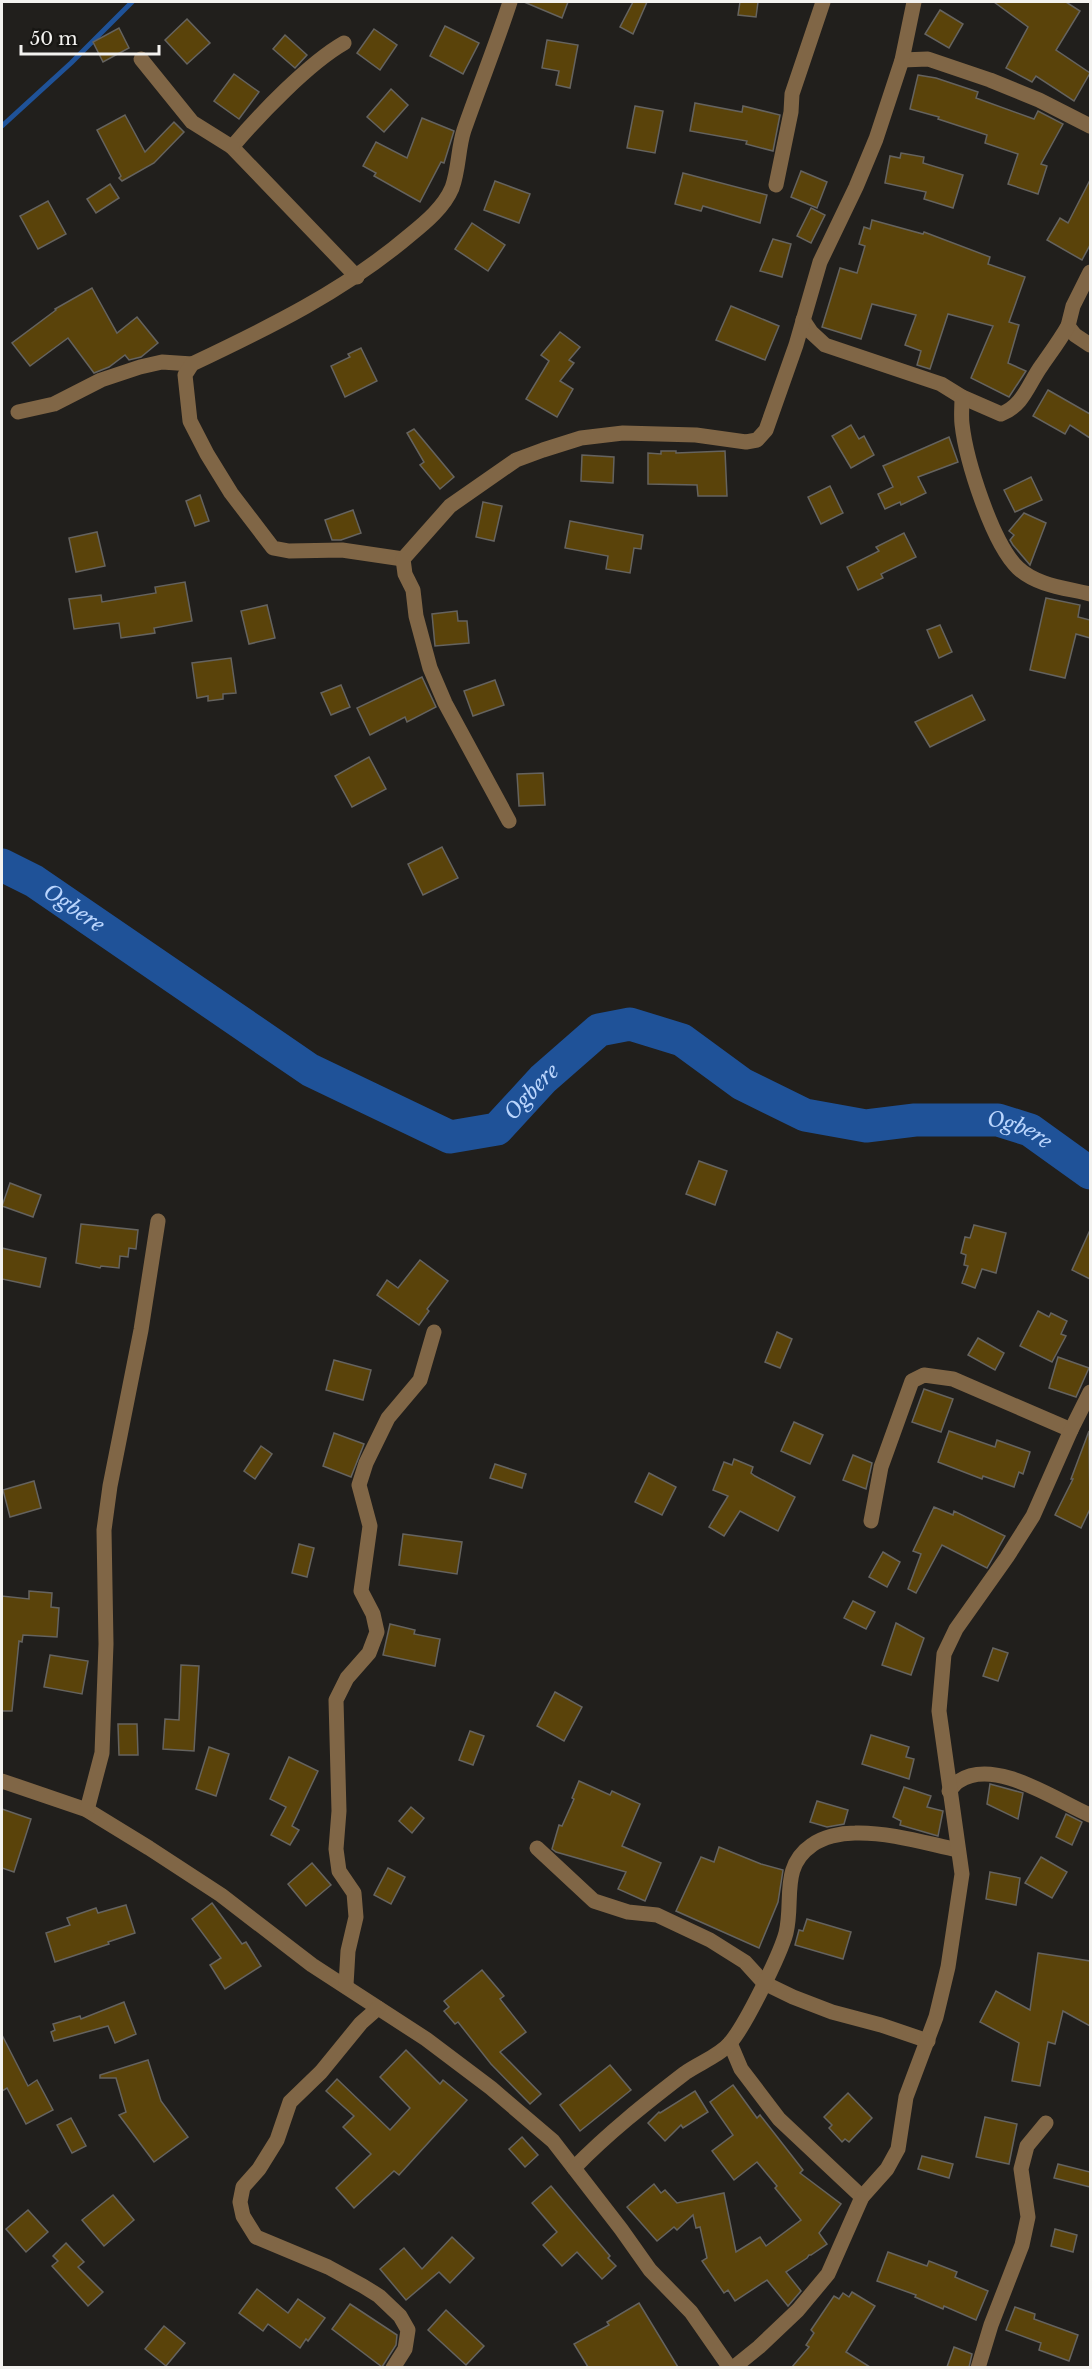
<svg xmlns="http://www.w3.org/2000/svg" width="1092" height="2369" font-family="'Libre Baskerville',serif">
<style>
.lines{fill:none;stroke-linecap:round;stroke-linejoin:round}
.stream{stroke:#1f5298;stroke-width:5}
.river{stroke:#1f5298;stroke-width:33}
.building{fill:#5a430a;stroke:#65635f;stroke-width:1.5}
.minor{stroke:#806646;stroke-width:15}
.labels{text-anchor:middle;stroke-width:6;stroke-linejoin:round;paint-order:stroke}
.water-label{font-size:21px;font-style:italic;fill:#bad5fd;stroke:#171613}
</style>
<rect width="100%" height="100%" fill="#211f1c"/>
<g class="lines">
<path class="stream" d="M2,126L71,63L132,2"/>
<path class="river" id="s1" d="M2,865L34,881L310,1070L450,1137L497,1129L543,1079L599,1030L630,1024L682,1040L742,1084L805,1115L866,1126L915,1120H998L1030,1130L1090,1173"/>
</g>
<g class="building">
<path d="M524,2H568L562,18Z"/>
<path d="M633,2H647L633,34L620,27Z"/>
<path d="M740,2H758L756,17L738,15Z"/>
<path d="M994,2H1066L1080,11L1056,50L1090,73L1074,101L1036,76L1032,82L1006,68L1028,27Z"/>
<path d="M940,10L963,24L949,48L925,34Z"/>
<path d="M187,19L210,43L187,64L165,40Z"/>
<path d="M445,26L479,43L463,74L430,56Z"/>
<path d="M119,28L129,48L103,62L93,42Z"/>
<path d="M374,29L397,45L380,70L357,53Z"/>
<path d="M285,35L307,55L295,68L273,49Z"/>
<path d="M547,40L578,45L570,88L556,85L559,71L542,68Z"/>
<path d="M234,74L259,92L239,119L214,101Z"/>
<path d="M918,75L936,78L978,92L976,98L1034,119L1038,111L1063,124L1041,164L1047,166L1038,194L1008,184L1018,154L985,143L987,135L938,119L939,117L910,109Z"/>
<path d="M391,89L408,105L384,132L367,117Z"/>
<path d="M695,103L742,112L743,106L780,115L773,151L746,144L747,141L690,131Z"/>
<path d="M635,106L663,111L655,153L627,148Z"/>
<path d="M125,115L145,152L174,122L184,132L154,163L122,181L119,178L121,176L97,130Z"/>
<path d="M422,118L454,131L444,163L441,162L420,202L374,176L376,173L363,166L376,142L407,158Z"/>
<path d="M901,153L924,157L923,163L963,175L953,208L924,199L926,192L885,183L890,156L900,158Z"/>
<path d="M801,171L827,182L817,208L791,197Z"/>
<path d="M683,173L767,195L760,223L703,206L701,211L675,204Z"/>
<path d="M1090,180V245L1082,260L1047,240L1060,218L1068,223Z"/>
<path d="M495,181L530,194L519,223L484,210Z"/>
<path d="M110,184L119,198L96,213L87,199Z"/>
<path d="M48,201L66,234L38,249L20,216Z"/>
<path d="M811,208L825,215L811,243L797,236Z"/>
<path d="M872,220L923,234L924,232L990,257L988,264L1025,277L1009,322L1019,325L1008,363L1026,371L1009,397L971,378L993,326L948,314L930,369L917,365L921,351L905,345L916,315L872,304L861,339L822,327L840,268L857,273L865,246L859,244L864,227L870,229Z"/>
<path d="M472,223L505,245L488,271L455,249Z"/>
<path d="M773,239L791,244L782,277L760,271Z"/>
<path d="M92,288L117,333L137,317L158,343L141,357L129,360L125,355L109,367L94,373L68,338L30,366L12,343L56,310L55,309Z"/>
<path d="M731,306L779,326L765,360L716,340Z"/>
<path d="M560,332L580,347L569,360L574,363L560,381L573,389L557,417L526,399L549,361L541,355Z"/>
<path d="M361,348L377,381L345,397L331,366L350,357L348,354Z"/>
<path d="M1048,390L1090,414V438L1070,425L1065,434L1033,416Z"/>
<path d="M851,425L859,439L864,436L874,455L851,468L832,436Z"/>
<path d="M414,429L454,477L440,489L420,465L424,462L407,433Z"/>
<path d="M949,437L958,462L918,477L926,493L901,505L900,502L885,509L878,494L893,487L883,466Z"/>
<path d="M661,451H676V453L725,451L727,496H698L697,485L648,484V453L661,454Z"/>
<path d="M582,455L614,457L613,483L581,481Z"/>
<path d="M1031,477L1042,500L1015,512L1004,490Z"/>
<path d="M830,486L843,513L821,524L808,497Z"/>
<path d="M200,495L209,521L195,526L186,501Z"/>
<path d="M483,502L502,506L494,541L476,537Z"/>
<path d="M353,510L361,533L341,540H332L325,520Z"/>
<path d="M1024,513L1046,523L1030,565L1013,545L1010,540L1014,535L1009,531Z"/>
<path d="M570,521L643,535L641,549L634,548L630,573L606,569L608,556L565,548Z"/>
<path d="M97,532L105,566L76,572L69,538Z"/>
<path d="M904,533L916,557L881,574L883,578L858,590L847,567L879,551L876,547Z"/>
<path d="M185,582L192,621L154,628L155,633L121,638L119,623L74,629L69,599L101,595L102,602L156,593L155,587Z"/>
<path d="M1046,598L1080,605L1078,617L1090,620V638L1076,634L1065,678L1030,670Z"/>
<path d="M267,605L275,638L249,644L241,611Z"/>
<path d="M457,611L458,621H467L469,643L435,646L432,614Z"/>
<path d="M940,625L952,652L939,658L927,630Z"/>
<path d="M231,658L236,693L223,694V699L208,701V696L197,698L192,663Z"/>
<path d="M422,677L436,707L407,722L405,717L370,735L357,708Z"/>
<path d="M495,680L504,705L473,716L464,691Z"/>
<path d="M341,685L350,707L331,715L321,693Z"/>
<path d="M972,695L985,720L930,747L915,722Z"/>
<path d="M369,757L386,789L352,807L335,776Z"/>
<path d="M543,773L545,805L519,806L517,774Z"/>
<path d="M442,847L458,878L423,895L408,864Z"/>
<path d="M699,1161L727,1171L715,1205L686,1194Z"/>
<path d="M10,1183L41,1195L33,1217L2,1206Z"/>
<path d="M81,1224L138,1230L136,1249L129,1248L128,1257L120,1256L119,1268L101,1266L100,1268L76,1263Z"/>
<path d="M974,1225L1006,1233L996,1273L982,1269L975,1288L962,1283L968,1266L964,1265L966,1255L961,1253L965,1237L970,1238Z"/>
<path d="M1090,1230V1279L1072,1270Z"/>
<path d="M2,1248L46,1258L40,1287L2,1279Z"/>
<path d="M420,1260L448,1281L427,1309L429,1311L419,1325L377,1295L387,1280L398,1288Z"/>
<path d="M1038,1311L1049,1317L1051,1313L1067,1321L1061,1334L1066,1336L1052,1362L1020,1346Z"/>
<path d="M777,1332L792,1339L780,1368L765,1362Z"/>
<path d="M978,1338L1004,1353L995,1370L968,1355Z"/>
<path d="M1058,1357L1089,1368L1076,1397L1049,1388Z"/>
<path d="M334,1360L371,1370L363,1400L326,1390Z"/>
<path d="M924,1389L953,1399L941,1432L912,1422Z"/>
<path d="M794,1422L823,1435L810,1464L781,1451Z"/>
<path d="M949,1431L995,1447L997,1440L1030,1452L1023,1474L1019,1472L1014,1487L983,1476L982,1479L938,1462Z"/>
<path d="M1089,1431L1090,1509L1081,1528L1055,1515L1073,1479H1071Z"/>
<path d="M334,1433L364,1444L351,1477L323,1466Z"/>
<path d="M261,1446L272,1454L255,1479L244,1471Z"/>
<path d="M853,1455L872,1463L866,1489L843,1480Z"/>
<path d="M734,1459L753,1467L751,1473L755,1476L795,1497L778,1531L740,1511L724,1536L709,1527L728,1496L713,1490L724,1462L732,1465Z"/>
<path d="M495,1464L526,1474L522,1488L490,1478Z"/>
<path d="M649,1473L676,1487L662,1515L635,1502Z"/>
<path d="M34,1481L41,1508L10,1517L3,1490Z"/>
<path d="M934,1507L953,1515L954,1511L1005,1536L987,1568L942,1545L916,1593L908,1589L921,1554L913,1551Z"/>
<path d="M403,1534L462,1542L457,1574L399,1565Z"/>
<path d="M299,1544L314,1548L307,1577L292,1573Z"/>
<path d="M883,1552L900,1562L887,1587L869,1577Z"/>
<path d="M29,1591L52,1593L51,1607L59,1608L57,1637L23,1635L22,1642L19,1641L12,1711H2V1596L29,1599Z"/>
<path d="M853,1601L875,1612L866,1629L844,1618Z"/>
<path d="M896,1623L924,1638L911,1675L882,1665Z"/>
<path d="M390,1624L415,1630L414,1634L440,1639L435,1666L383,1655Z"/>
<path d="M993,1648L1008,1653L998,1681L983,1676Z"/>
<path d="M50,1655L88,1661L82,1694L44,1687Z"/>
<path d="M181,1665L199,1666L194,1751L163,1749L165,1719L179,1720Z"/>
<path d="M555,1692L582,1707L564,1741L537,1726Z"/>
<path d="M118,1724H137L138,1755H119Z"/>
<path d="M470,1731L484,1736L473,1765L459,1760Z"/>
<path d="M871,1735L909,1747L906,1757L914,1759L909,1779L862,1764Z"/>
<path d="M209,1747L229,1754L216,1796L196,1789Z"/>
<path d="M289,1757L318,1771L292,1826L299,1830L290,1845L271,1835L286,1807L270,1799Z"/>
<path d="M579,1781L610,1795L612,1791L640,1804L622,1846L661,1863L645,1901L618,1889L626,1872L556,1852L552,1849L559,1825L562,1826L574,1799L572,1798Z"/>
<path d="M990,1784L1023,1793L1018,1819L987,1804Z"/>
<path d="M904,1787L931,1796L927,1807L943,1811L938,1836L900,1825L901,1821L893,1817Z"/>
<path d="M817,1801L848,1810L844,1824L827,1827L810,1822Z"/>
<path d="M411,1807L424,1818L412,1833L399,1821Z"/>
<path d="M2,1809L31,1819L14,1872L2,1868Z"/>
<path d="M1066,1814L1082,1822L1072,1845L1056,1837Z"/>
<path d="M719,1847L761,1864L783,1870L778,1902L759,1948L676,1911L701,1857L714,1862Z"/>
<path d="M1041,1857L1067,1872L1052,1898L1025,1883Z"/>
<path d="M312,1863L331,1885L306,1906L288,1884Z"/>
<path d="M388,1868L405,1877L391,1904L374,1895Z"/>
<path d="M990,1872L1020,1878L1016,1905L986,1899Z"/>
<path d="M212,1903L242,1944L246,1942L261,1966L225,1989L210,1965L221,1958L192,1919Z"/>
<path d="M126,1905L135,1933L108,1942L109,1944L55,1962L46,1933L70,1925L67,1918L96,1908L98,1913Z"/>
<path d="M807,1919L851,1932L843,1959L795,1945L799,1930L803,1931Z"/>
<path d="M1038,1953L1090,1961V2026L1063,2011L1055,2044L1048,2042L1040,2086L1012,2081L1019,2043L980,2022L996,1991L1030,2010Z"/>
<path d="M482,1970L504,1996L500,1999L526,2032L500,2052L541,2094L530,2104L491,2064L458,2022L455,2024L444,2011L449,2007L444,2001Z"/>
<path d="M124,2002L136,2034L115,2043L108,2026L54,2041L51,2032L55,2030L53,2024L80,2016L81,2019Z"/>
<path d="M2,2035L28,2086L37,2080L53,2110L26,2124L7,2088L2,2091Z"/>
<path d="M406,2050L440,2084L443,2080L467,2100L399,2175L394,2171L354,2208L336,2188L371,2154L343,2127L354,2116L326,2091L337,2079L390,2130L410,2108L380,2077Z"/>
<path d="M148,2060L161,2101L188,2137L154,2162L119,2115L126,2112L116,2078H100V2075Z"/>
<path d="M610,2065L631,2090L580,2131L560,2105Z"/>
<path d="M733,2085L757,2118L760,2115L803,2170L800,2173L841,2204L819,2233L827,2244L811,2255H809L807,2258L786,2272L801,2291L788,2306L767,2280L735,2301L728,2290L724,2293L702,2261L707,2258L700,2227L696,2228L693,2215L677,2230L674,2227L657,2241L627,2207L654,2184L661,2193L665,2190L677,2203L724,2193L736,2252L760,2237L766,2246L801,2220L775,2188L777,2186L757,2162L734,2180L712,2151L733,2135L710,2102Z"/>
<path d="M695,2091L708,2112L683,2128L681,2125L665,2141L648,2123L659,2112L660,2113Z"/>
<path d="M848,2093L872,2118L849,2142L845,2139L842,2142L829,2128L832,2125L824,2117Z"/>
<path d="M985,2117L1017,2124L1009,2164L976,2157Z"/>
<path d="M71,2118L86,2146L72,2153L57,2125Z"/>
<path d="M522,2137L538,2155L525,2167L509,2149Z"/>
<path d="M922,2156L953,2164L949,2178L918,2169Z"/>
<path d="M1058,2164L1090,2172V2187L1054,2178Z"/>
<path d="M551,2186L610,2256L608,2258L616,2266L602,2279L577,2252L562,2266L543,2245L557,2232L532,2203Z"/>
<path d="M113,2195L134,2220L104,2246L82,2220Z"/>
<path d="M28,2210L48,2232L26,2252L6,2229Z"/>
<path d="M1055,2229L1077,2235L1073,2252L1051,2246Z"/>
<path d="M452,2237L474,2258L450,2283L439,2272L406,2300L380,2269L404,2248L422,2269Z"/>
<path d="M66,2243L84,2262L78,2267L103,2292L88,2306L52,2266L58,2261L53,2256Z"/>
<path d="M888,2252L927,2266L929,2261L957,2272L955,2277L988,2291L976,2320L944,2306L943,2309L915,2297L916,2295L877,2281Z"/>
<path d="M257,2289L288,2313L298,2299L325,2318L308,2341L306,2339L300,2348L268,2324L263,2331L239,2313Z"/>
<path d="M852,2292L875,2306L846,2352L870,2367H792L809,2347L806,2345L814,2333L811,2330L834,2296L839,2299L843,2293L849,2297Z"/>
<path d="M639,2303L678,2367H588L574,2344L609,2325L607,2322Z"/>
<path d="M350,2304L397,2335L396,2345L382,2367L332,2329Z"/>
<path d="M1015,2307L1035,2314L1034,2319L1078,2335L1069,2361L1039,2350L1041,2343L1006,2330Z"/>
<path d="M446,2310L484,2346L466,2365L428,2330Z"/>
<path d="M164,2326L185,2343L166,2366L145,2349Z"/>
<path d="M954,2347L972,2354L969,2367H947Z"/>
</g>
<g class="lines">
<g class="minor">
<path d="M344,43C309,63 259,115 232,147L357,277"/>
<path d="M141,59L192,122L232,147"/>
<path d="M902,60L928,59L990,80L1039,100L1090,126"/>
<path d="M776,185L791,112L792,94L823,2"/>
<path d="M1090,272L1073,306L1068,326L1075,335L1090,345"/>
<path d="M803,320L811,332L825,345L941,384L962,397L1001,414C1024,405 1028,384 1042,365C1051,352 1060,340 1068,326"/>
<path d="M962,397C962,406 961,416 962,424C966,460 992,543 1018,568C1037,586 1067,588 1090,594"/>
<path d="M18,412L54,404L101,380L140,367L162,362L192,364"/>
<path d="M403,559L342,550L289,551L273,548L231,493L207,454L190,421L185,375L192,364C270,327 344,291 410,235C426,222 444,207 452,188C459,169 458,148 464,130C479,87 496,45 510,2"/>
<path d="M509,821L445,703L430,668L416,616L413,590L405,574L403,559L450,506L516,460L543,450L581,438L623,433L696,435L746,442L757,440L766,430L796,345L820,262L856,187L876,139L902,60L914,2"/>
<path d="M871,1521L881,1467L912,1381L924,1375L953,1379L1071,1430"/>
<path d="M2,1781L87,1810L149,1848L221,1895L312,1965L426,2039L491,2088L553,2141L621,2229L650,2270L691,2312L730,2368"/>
<path d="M949,1791C952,1788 955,1783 959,1781C995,1757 1057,1801 1090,1815"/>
<path d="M87,1810L102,1753L106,1644L104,1530L110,1486L141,1330L158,1221"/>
<path d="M537,1848L594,1901L628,1912L657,1915L710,1940L745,1962L764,1983L793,1997L832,2012L881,2025L928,2041"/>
<path d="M346,1985L348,1951L356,1917L354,1893L339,1871L336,1849L339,1811L336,1700L347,1678L369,1653L377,1632L373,1614L361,1591L370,1526L359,1485L366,1463L388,1418L420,1380L434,1332"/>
<path d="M378,2008L361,2023L321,2072L290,2102L277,2140L259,2169L243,2187L240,2202L243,2216L256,2237L328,2267L363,2286L379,2296L400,2316L408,2330L405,2349L393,2368"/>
<path d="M730,2043L741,2069L779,2119L862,2197"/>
<path d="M574,2168C608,2133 646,2103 685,2073C699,2063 719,2056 730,2043C745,2026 780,1955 786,1933C794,1900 780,1867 812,1845C823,1837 840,1833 855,1833C889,1832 925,1843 958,1850"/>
<path d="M733,2368L759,2347L798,2310L828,2274L862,2197L887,2169L898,2149L906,2097L936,2017L948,1967L962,1874L939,1711L944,1654L956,1629L1007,1557L1033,1516L1071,1430L1090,1392"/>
<path d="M978,2368L991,2325L1022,2245L1028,2217L1021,2169L1027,2146L1046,2123"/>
</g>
</g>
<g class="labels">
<g class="water-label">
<text dy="7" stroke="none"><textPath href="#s1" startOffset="84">Ogbere</textPath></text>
<text dy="7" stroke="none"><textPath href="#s1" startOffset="624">Ogbere</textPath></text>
<text dy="7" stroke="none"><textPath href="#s1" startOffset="1164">Ogbere</textPath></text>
</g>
</g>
<rect width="1092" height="2369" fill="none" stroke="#f3f2ef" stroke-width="6"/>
<path d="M21 45v9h138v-9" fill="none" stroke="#f3f2ef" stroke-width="3"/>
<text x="30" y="45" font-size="18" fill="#f3f2ef" stroke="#171613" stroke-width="4.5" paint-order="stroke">50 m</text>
</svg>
